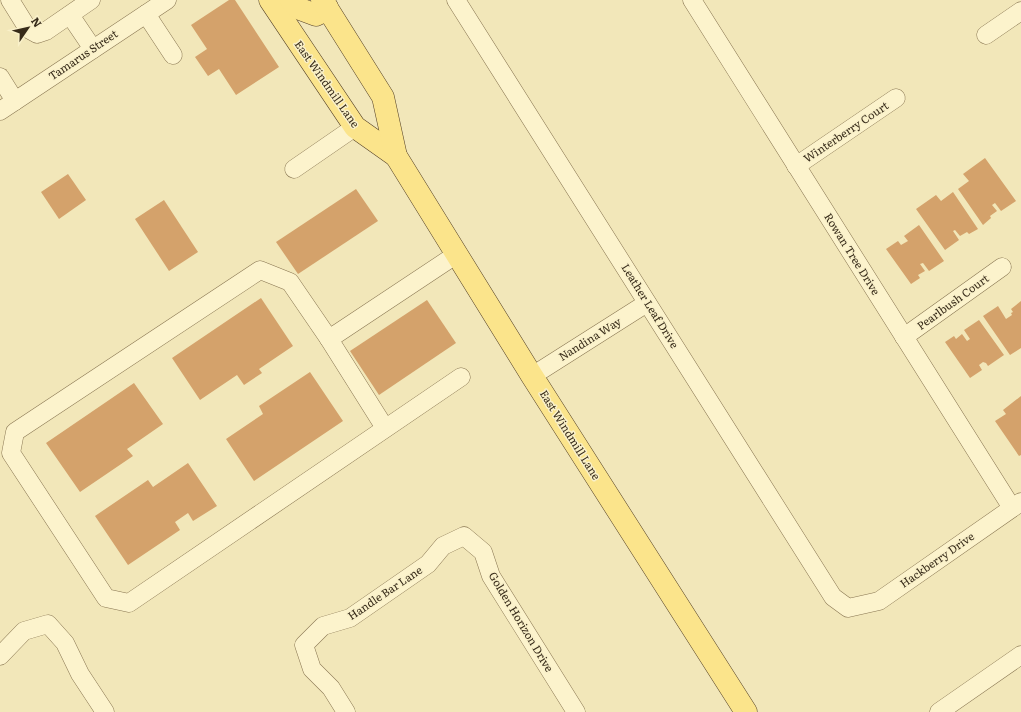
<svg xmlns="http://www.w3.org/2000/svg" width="1021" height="712" font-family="Literata,serif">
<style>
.building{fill:#d4a26b}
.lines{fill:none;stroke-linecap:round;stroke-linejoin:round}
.minor-casing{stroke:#897652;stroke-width:19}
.major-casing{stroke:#564228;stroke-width:23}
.minor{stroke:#fcf3cc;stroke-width:18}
.major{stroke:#fbe48b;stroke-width:22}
.labels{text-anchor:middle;stroke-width:3;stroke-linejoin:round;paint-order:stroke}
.street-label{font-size:11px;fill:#372b19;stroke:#f9f0c9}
</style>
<rect width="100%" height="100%" fill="#f2e7b9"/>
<g class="building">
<path d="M229,0H235L279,67L236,95L219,69L208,76L195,57L207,49L191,25Z"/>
<path d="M985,158L1016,201L1001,211L995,203L992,205L997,211L990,216L991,218L983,225L958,189L969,181L963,174Z"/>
<path d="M68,174L86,200L59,219L41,192Z"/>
<path d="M356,189L378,221L298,274L276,242Z"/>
<path d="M953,192L978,229L969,234L967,232L960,236L955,230L953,231L959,240L945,250L916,209L936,195L941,201Z"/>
<path d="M164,200L198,252L169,271L135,219Z"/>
<path d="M919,225L944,261L929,271L923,263L920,264L925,271L918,275L920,278L911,284L886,249L898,241L901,245L908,241L904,236Z"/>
<path d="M261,298L293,346L259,369L262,373L244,385L237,375L200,400L172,358Z"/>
<path d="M427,300L456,343L379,395L350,351Z"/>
<path d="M1021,301V348L1010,355L983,316L998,306L1006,319L1012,315L1011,313L1013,312L1011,309Z"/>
<path d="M979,320L1004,355L988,366L986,363L983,362L979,365L982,370L970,378L945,342L954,336L956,339L962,334L967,341L970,339L964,330Z"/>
<path d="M310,372L343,421L254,481L226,439L263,414L259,406Z"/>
<path d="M134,383L163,424L127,449L133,456L80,492L46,443Z"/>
<path d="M1021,396V455L1019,456L995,421L1006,414L1003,410Z"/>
<path d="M188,463L217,506L193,521L188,513L175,522L180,530L128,565L95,516L148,480L153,487Z"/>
</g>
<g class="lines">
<g class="minor-casing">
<g id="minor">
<path d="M10,0L28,29L37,34L46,31L91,0"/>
<path d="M456,0L833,597L848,608L879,601L1021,502"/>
<path d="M692,0L1012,508"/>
<path d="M146,14L173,55"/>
<path d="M70,15L93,49"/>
<path d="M986,35L1021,11"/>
<path d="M0,77L15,101"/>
<path d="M0,111L167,0"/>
<path d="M796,166L896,98"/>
<path d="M294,169L355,127"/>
<path d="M457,254L329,339L290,282L260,270L15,432L11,453L106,598L129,603L461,377"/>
<path d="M904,337L1002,267"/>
<path d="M329,339L385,428"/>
<path d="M532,376L647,303"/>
<path d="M0,656L24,631L48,624L65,643L80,674L105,712"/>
<path d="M346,712L331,688L312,669L304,645L323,626L350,618L428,564L443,546L464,536L483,552L491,576L576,712"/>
<path d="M939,712L1021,655"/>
</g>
</g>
<g class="major-casing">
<g id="major">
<path d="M270,0L355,127L396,156"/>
<path d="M291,0L300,9L316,15L322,12L327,7"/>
<path d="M322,0L383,97L396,156L532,376L746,712"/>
</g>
</g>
<use href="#minor" class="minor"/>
<use href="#major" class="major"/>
</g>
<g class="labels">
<g class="street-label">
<text transform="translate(83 55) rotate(-34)" y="4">Tamarus Street</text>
<text transform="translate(327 84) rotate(55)" y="4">East Windmill Lane</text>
<text transform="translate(846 132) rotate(-34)" y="4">Winterberry Court</text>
<text transform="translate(852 254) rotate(58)" y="4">Rowan Tree Drive</text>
<text transform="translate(953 302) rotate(-36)" y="4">Pearlbush Court</text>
<text transform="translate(650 306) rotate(58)" y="4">Leather Leaf Drive</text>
<text transform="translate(590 339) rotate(-32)" y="4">Nandina Way</text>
<text transform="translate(570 435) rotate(58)" y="4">East Windmill Lane</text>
<text transform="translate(937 560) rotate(-35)" y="4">Hackberry Drive</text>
<text transform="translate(385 593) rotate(-34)" y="4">Handle Bar Lane</text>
<text transform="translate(521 622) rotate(59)" y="4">Golden Horizon Drive</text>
</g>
</g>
<g transform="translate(28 28) rotate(56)" stroke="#f9f0c9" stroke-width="3" paint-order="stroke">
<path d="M0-3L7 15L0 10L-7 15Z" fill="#372b19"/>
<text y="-6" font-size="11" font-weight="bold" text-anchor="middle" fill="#372b19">N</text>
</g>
</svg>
